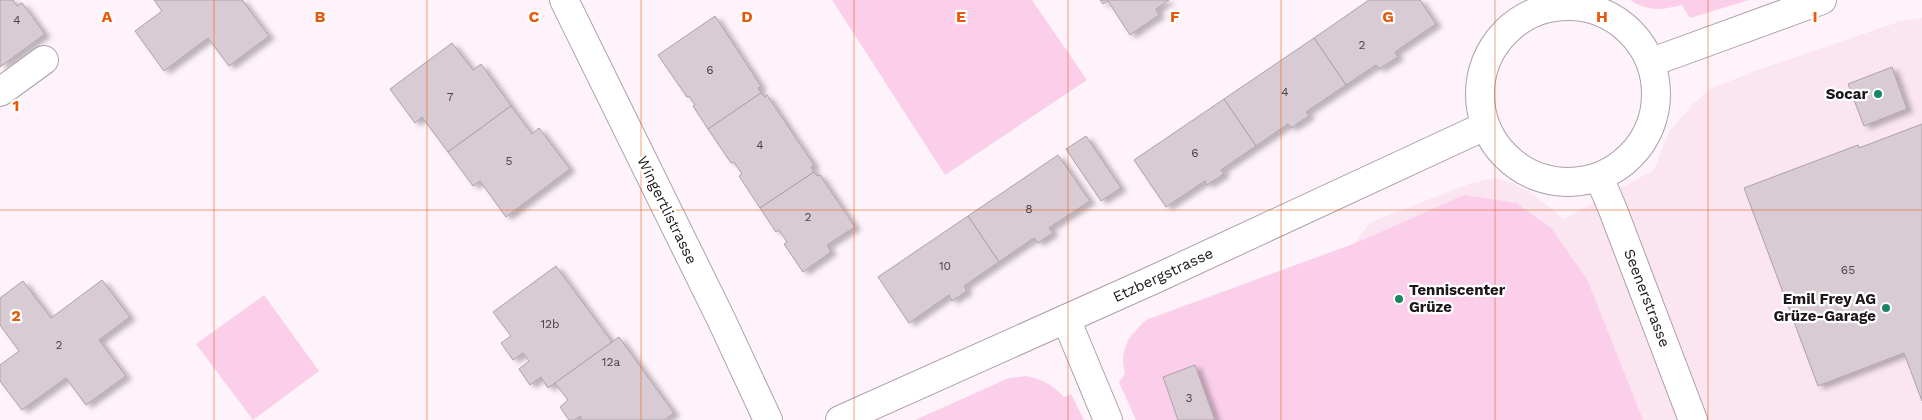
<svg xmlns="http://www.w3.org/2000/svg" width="1922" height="420" font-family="'Work Sans',sans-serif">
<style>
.built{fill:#fae5f1}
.green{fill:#fbcfea}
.building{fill:#d9cbd3;stroke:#ada1a8;filter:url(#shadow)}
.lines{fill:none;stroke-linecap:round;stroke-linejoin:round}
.minor-casing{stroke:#ada0a8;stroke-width:30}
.major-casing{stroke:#ada0a8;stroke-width:30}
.minor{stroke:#fff;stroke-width:28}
.major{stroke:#fff;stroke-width:28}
.grid{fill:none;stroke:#e8590c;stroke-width:1;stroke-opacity:0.55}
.poi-dot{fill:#1a8663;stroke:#fff;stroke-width:2}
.labels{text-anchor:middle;stroke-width:4.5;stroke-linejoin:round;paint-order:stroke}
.number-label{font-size:12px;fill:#4b4448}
.poi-label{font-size:15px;font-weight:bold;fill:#1c171a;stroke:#fff;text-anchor:end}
.street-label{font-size:15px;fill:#1c171a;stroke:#fff}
.grid-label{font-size:16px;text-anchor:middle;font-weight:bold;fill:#e8590c;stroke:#fff;stroke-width:4.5;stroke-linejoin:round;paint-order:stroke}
</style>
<defs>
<filter id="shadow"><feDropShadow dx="5.5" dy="3" stdDeviation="2.5" flood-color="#0004"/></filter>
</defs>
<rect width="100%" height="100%" fill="#fef3fa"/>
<path class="built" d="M1922,18V420H1136L1119,382L1125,374L1123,361L1128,338L1146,320L1355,243L1369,223L1471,183L1495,178L1512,183L1535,196L1564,219L1654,170L1669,132L1692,105L1710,89L1755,71L1898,22Z"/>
<g class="green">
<path d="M832,0H1032L1087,80L945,175Z"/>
<path d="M1630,0H1749L1690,18L1682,5C1662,10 1649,12 1630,0Z"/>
<path d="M1464,195L1516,203L1551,228L1587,279L1643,420H1136L1119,382L1125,374C1119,347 1129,338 1146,320L1356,243Z"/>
<path d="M264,295L319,371L253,420L196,344Z"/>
<path d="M1026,376C1042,379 1053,385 1064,397L1071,394L1084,420H915L1009,378Z"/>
</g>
<g class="building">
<path d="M0,0H13L17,6L22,3L45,34L0,67Z"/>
<path d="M154,0H242L269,36L229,66L208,38L164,71L135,31L162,11Z"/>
<path d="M1100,0H1169L1156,9L1159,15L1130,35L1108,1L1103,4Z"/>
<path d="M1369,0H1420L1436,24L1395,52L1398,57L1379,69L1376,65L1346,85L1314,38Z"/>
<path d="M715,16L761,86L758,88L761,93L708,129L693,106L695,105L689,96L687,97L658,55Z"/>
<path d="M1314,38L1346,85L1306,112L1309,116L1291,128L1288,124L1256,146L1224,99Z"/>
<path d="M452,43L473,70L481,64L511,106L448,152L422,117L415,123L390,89Z"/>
<path d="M1892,67L1907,109L1864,126L1848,84Z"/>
<path d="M761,93L765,97L767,95L814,165L811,167L814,172L760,208L739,176L742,174L734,162L731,163L708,129Z"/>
<path d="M1224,99L1256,146L1221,170L1224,174L1207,185L1205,181L1166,207L1134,160Z"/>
<path d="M511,106L532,134L539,128L570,169L506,217L480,181L473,186L448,152Z"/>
<path d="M1922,124V401L1904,353L1818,386L1744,188L1858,145L1859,148Z"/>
<path d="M1086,136L1121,188L1101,201L1066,149Z"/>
<path d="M1058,155L1090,201L1049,228L1053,233L1038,243L1034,238L999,262L968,216Z"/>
<path d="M814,172L817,176L820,175L855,227L827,245L831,252L803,272L784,244L787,242L779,230L776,232L760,208Z"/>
<path d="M968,216L999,262L964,286L967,291L952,301L949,295L909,323L878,277Z"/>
<path d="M556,266L612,342L548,388L541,377L530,385L519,369L529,361L523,353L513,360L501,343L511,336L493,312Z"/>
<path d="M102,280L130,317L99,340L126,376L86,405L66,378L22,410L0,381V365L19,351L0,325V298L23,281L51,318Z"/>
<path d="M619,337L674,413L664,420H582L580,416L575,420H569L560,407L568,400L555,383Z"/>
<path d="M1195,365L1215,420H1178L1163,377Z"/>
</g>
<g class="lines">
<g class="minor-casing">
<g id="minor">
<path d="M564,0L721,319L768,420"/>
<path d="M0,92L44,60"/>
<path d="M1066,319L1108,420"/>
<path d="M840,420L1155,279L1485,126"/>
</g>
</g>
<g class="major-casing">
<g id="major">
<circle cx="1568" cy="94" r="88"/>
<path d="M1652,62L1822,0"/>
<path d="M1599,177L1613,210L1693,420"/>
</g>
</g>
<use href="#minor" class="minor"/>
<use href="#major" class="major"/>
</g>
<path class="grid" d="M214,0V420M427,0V420M641,0V420M854,0V420M1068,0V420M1281,0V420M1495,0V420M1708,0V420M0,210H1922"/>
<g class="poi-dot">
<circle cx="1878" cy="94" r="5"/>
<circle cx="1399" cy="299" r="5"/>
<circle cx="1886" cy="308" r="5"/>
</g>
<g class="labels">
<g class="number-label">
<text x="17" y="24">4</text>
<text x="1362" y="49">2</text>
<text x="710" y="74">6</text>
<text x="1285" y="96">4</text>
<text x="450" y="101">7</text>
<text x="760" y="149">4</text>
<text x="1195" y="157">6</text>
<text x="509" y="165">5</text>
<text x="1029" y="213">8</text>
<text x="808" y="221">2</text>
<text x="945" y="270">10</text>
<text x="1848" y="274">65</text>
<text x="550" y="328">12b</text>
<text x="59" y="349">2</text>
<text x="611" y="366">12a</text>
<text x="1189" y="402">3</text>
</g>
<g class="poi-label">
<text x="1868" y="99">Socar</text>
<text x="1409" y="295" text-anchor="start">Tenniscenter<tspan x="1409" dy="17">Grüze</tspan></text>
<text x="1876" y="304">Emil Frey AG<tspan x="1876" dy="17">Grüze-Garage</tspan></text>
</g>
<g class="street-label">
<text transform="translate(667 210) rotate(64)" y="5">Wingertlistrasse</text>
<text transform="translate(1163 275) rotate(-25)" y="5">Etzbergstrasse</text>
<text transform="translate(1647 298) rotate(69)" y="5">Seenerstrasse</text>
</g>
</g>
<g class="grid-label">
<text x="107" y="22">A</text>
<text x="320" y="22">B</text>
<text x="534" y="22">C</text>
<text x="747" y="22">D</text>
<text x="961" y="22">E</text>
<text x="1175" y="22">F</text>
<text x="1388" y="22">G</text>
<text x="1602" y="22">H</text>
<text x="1815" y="22">I</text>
<text x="16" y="111">1</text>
<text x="16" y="321">2</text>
</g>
</svg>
